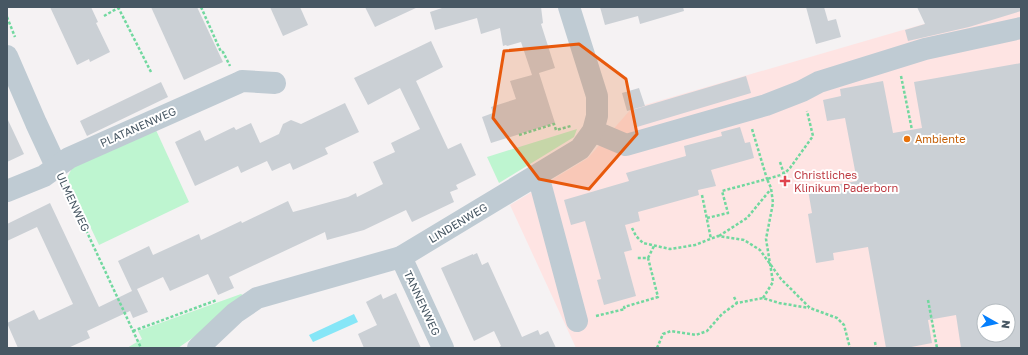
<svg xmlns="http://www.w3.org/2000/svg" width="1028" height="355" font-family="'Golos Text',sans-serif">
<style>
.medical{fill:#fee4e3;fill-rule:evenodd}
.green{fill:#bef5d0}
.water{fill:#86e6f7}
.building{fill:#cbd0d5;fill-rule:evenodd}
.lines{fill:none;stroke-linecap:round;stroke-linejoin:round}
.minor-tunnel{stroke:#cacbcf;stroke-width:22;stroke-dasharray:22 11;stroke-linecap:butt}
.path{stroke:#71d89f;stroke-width:2.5;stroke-dasharray:3 2;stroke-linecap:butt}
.minor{stroke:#bfcbd3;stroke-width:22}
.marked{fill:#e8590c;fill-opacity:0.2;stroke:#e8590c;stroke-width:3;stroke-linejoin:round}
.food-dot{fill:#e8710a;stroke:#fff;stroke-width:1.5}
.health-dot{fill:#e0444e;stroke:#fff;stroke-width:1.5}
.labels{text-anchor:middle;stroke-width:4;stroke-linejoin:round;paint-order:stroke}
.street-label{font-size:11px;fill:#475763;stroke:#fff}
.food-label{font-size:11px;fill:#c56008;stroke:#fff;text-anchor:start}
.health-label{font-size:11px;fill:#be3a42;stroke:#fff;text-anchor:start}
</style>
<rect width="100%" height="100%" fill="#f5f2f3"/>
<path class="medical" d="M982,7H1021V348H576L510,205L588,158L631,109ZM984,311H1008V335H984Z"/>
<g class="green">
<path d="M155,128L189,202L99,245L67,178L72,168Z"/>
<path d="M577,129L574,137L499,183L487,157Z"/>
<path d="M241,294L249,299L178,348H127L142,339L138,331Z"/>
</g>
<path class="water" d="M354,314L358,322L313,342L309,335Z"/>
<g class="building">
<path d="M50,7H91L98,22L96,23L110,52L90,62L89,59L77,65Z"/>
<path d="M151,7H197L223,62L184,80Z"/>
<path d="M270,7H300L308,25L283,36Z"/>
<path d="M365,7H418L375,27Z"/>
<path d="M445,7H541L543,23L541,24L555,68L539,73L555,123L491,143L482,117L493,113L491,107L516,99L510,81L532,75L521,42L507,46L506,45L503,46L500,28L481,34L477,18L435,30L430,12Z"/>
<path d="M600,7H683L684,11L640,24L638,16L605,25Z"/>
<path d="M806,7H824L828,21L836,19L841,37L816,44Z"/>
<path d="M917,7H1021V11L969,27L908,41L905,30L925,24Z"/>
<path d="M431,41L443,67L416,81L448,149L461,143L476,175L456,185L458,189L450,192L454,202L412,222L406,210L364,230L327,240L325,232L229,277L234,288L218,295L208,274L170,291L163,277L137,289L148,312L133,318L130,311L87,331L90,338L68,348H18L7,323L34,310L39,320L73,304L37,227L7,241V224L50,203L99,307L132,291L118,261L149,246L153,255L199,234L201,240L241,221L242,223L288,201L293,212L348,197L356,193L357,197L383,184L373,162L395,152L391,143L420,129L400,88L368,105L354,78Z"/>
<path d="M1021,63V348H961L956,315L928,320L932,343L906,348H886L868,247L833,253L834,260L816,263L808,214L812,213L808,190L857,181L845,118L827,121L823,100L841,96L840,89L883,81L893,133L922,128L914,82ZM984,311H1008V335H984Z"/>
<path d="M746,76L751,93L637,127L632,110Z"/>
<path d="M161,82L168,97L87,136L80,121Z"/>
<path d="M639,88L645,106L627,111L622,93Z"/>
<path d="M345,103L359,132L325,148L328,154L293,170L290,163L272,171L267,161L241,173L238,166L195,186L175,142L200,130L205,141L234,127L236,130L251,123L260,143L279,134L283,124L291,120L301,124Z"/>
<path d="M7,118L24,154L7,162Z"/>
<path d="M740,127L745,143L750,142L754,158L711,170L716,186L698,190L699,195L638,212L640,221L625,225L632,250L624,252L636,296L604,305L597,280L601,279L585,221L571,225L564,200L629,181L626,173L686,156L684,146L722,136L721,132Z"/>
<path d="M477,253L482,265L488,262L522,337L538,330L540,335L548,331L556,348H498L501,346L494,331L474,341L441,268L473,254V255Z"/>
<path d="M396,293L421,348H364L358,334L377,325L366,302L381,294L383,299Z"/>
</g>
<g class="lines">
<path class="minor-tunnel" d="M1020,221H1021"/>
<g class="path">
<path d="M118,7L151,72"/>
<path d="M201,7L221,52H223L230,66"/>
<path d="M104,16L118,8"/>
<path d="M7,17L15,37"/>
<path d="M901,76L912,130"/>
<path d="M519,135L554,124L556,130L571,126"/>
<path d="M780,162L784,174"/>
<path d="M65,185L141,348"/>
<path d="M702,195L711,239"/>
<path d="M707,218L728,213L722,191L767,179L752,129"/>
<path d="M632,228L636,236L643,243L670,249L695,245L718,236L744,240L760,250L781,279L810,308L837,318L844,325L850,348"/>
<path d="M719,236L747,218L771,189"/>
<path d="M648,258L654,246"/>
<path d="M734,297L737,303"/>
<path d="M763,298L773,282L766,239L773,203L771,188L767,179L784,174L790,168L813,136L807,111"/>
<path d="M928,300L937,348"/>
<path d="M596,316L625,309L624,307L658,297L648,258H637"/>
<path d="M133,331L217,300"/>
<path d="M875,342L876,348"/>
<path d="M657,348L663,334L671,331L696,335L707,331L722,314L737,303L763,298L779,303L809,308"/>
</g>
<g class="minor">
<path d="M7,56L36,123L56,166"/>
<path d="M593,131L626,145L766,105L802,91L819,82L925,49L1021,28"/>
<path d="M538,175L577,321"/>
<path d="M7,191L44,176L69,158L238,83L242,81L275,83"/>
<path d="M401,257L443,348"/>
<path d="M198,348L235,313L257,298L401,257L580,149L593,131L597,116V96L569,7"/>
</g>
</g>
<path class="marked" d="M579,44L626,79L637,134L589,189L539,179L493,118L504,51Z"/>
<circle class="food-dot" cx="907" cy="139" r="4"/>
<path class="health-dot" d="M783 175h4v4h4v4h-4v4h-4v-4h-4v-4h4z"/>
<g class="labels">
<g class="street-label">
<text transform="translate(138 127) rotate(-24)" y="4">PLATANENWEG</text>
<text transform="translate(73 202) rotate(65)" y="4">ULMENWEG</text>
<text transform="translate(458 223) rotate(-31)" y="4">LINDENWEG</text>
<text transform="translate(422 303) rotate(65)" y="4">TANNENWEG</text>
</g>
<g class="food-label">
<text x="915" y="143">Ambiente</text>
</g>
<g class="health-label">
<text x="794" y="179">Christliches<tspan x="794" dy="13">Klinikum Paderborn</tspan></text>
</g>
</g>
<rect width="1028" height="355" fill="none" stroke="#475763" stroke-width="16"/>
<g transform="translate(996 323) rotate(98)"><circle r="19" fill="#ffffff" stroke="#b5bcc1"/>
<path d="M0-3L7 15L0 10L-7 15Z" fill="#057ffc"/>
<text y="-6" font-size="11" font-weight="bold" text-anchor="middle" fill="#475763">N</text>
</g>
</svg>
